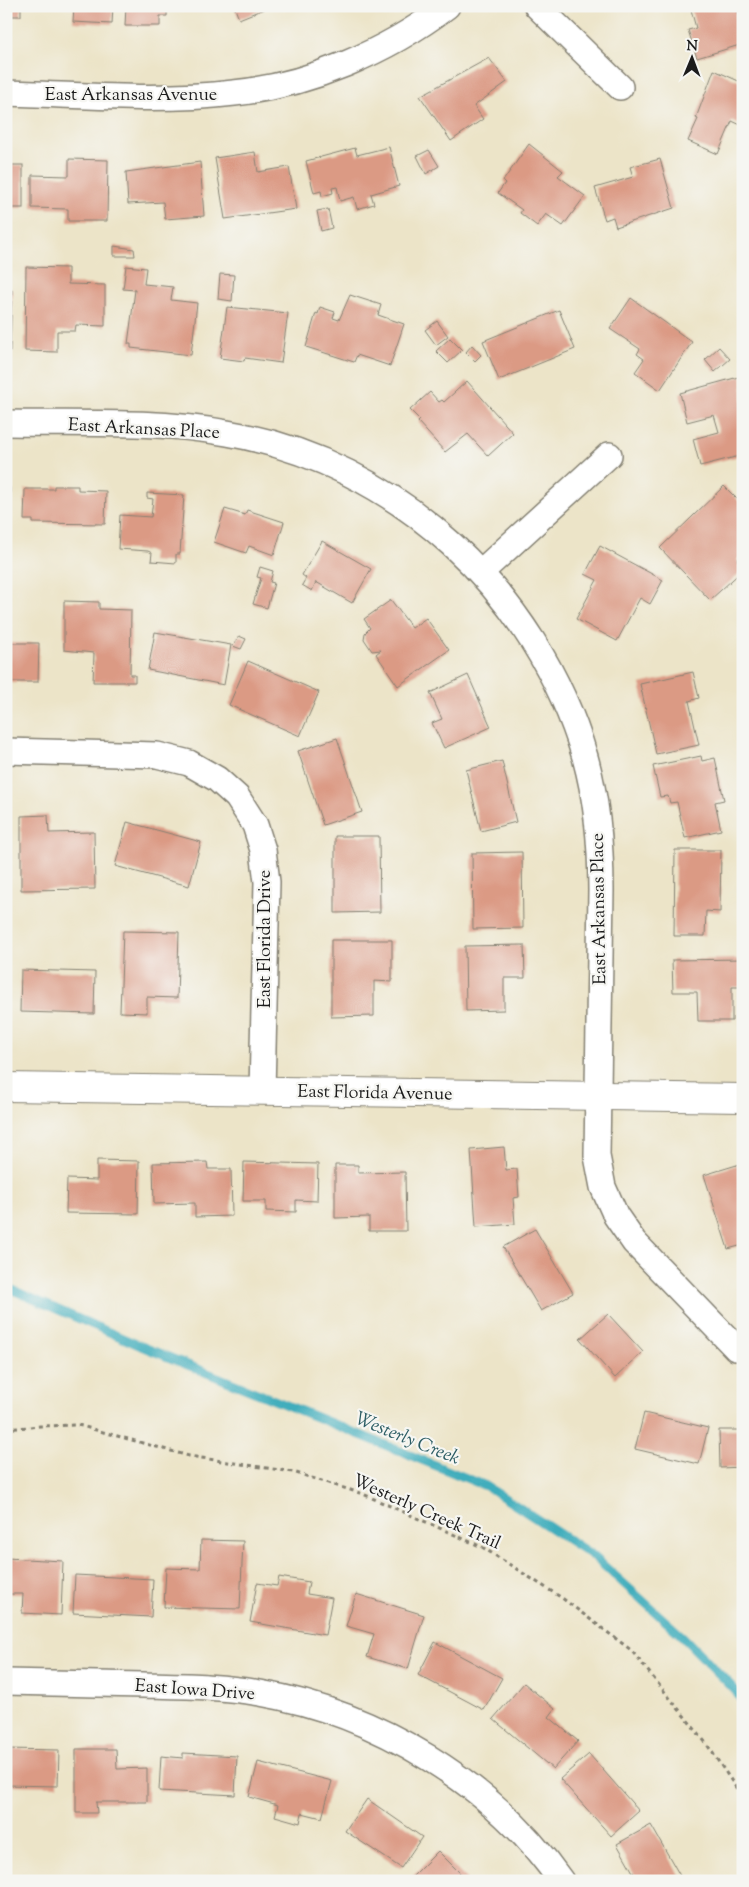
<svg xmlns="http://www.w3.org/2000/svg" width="749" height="1887" font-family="'Sorts Mill Goudy',serif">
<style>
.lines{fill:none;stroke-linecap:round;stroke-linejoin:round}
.stream{stroke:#3fadbc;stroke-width:9}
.building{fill:#db9a84}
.minor-casing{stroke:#848072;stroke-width:28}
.tertiary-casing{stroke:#848072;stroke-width:30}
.path{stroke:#848072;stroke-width:3;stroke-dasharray:4 4;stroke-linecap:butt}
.minor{stroke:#fff;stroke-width:25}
.tertiary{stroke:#fff;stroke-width:28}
.labels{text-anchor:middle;stroke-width:4.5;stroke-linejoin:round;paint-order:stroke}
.street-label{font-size:18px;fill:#1c1c1c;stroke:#f6f6f2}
.water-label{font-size:19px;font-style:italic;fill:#2c5d64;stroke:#f6f6f2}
</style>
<rect width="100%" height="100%" fill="#f6f6f2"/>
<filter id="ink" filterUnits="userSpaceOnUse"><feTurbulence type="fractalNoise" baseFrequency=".02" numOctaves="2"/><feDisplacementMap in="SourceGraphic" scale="10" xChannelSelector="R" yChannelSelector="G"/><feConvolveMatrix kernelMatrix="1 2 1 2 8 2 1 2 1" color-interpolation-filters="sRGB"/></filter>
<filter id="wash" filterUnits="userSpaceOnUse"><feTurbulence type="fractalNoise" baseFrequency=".0096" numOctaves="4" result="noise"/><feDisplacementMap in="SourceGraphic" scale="20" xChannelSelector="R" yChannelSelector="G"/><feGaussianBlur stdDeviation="1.12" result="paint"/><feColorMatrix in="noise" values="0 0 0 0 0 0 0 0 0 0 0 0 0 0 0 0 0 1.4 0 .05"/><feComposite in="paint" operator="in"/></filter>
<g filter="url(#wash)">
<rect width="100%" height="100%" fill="#ece4c8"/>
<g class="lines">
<path class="stream" d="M6,1287L141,1346L486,1486L592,1555L682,1636L736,1691L743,1703"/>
</g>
<g id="blocks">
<g class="building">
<rect x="6" y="6" width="15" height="10"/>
<path d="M74,6H113L112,24L73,22Z"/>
<path d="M126,6H203V9L167,10V16H160V26H125Z"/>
<path d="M234,6H271L239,19Z"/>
<path d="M690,6H736L743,27V44L697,58L688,30L696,28Z"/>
<path d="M489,58L507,82L474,106L483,119L451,141L420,96Z"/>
<path d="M714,70L743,83V126L732,121L718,154L688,141L698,119L696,118Z"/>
<path d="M529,144L563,171L558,176L585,196L563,226L546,214L537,226L520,213L522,210L498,193L505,183L503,181Z"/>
<path d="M389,147L399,186L371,194L374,204L357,209L354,197L340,201L337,187L332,188L333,193L322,196L321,191L314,193L306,161L355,148L357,155Z"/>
<path d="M429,150L439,166L426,174L417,156Z"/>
<path d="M255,152L258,172L289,167L296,209L225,219L215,158Z"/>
<path d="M69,159L108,160L107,221H68V209L32,208V175L69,176Z"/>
<path d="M660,159L674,208L616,227L613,217L605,220L595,188L633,177L630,167Z"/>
<path d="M200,162L204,216L165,219L163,202L128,204L126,172Z"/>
<rect x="6" y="165" width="17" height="43"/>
<path d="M328,209L332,228L321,231L317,211Z"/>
<path d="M114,246L134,249L135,256H114Z"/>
<path d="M126,266L146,268L144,284L173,287L171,300L197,303L191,355L131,348V344H128L135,290L123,289Z"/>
<path d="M26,267L68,268V284L105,285V326L76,325L75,331H57V352L25,351Z"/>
<path d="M220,274L234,275L232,301L218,299Z"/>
<path d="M6,289L12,290L10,351H6Z"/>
<path d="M350,295L381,305L378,315L404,324L390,366L357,355L354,362L306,347L316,313L318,314L320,307L335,312L333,318L339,320Z"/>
<path d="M631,298L692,342L660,390L635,372L644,359L637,354L640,349L610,329Z"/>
<path d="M227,307L288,313L281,363L245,358L244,361L220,358Z"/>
<path d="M559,310L575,349L499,380L483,341Z"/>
<path d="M437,321L448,336L436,345L425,330Z"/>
<path d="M450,338L462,350L448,363L436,351Z"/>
<path d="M472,345L481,355L475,361L466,352Z"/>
<path d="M719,347L730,359L715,372L705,360Z"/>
<path d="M742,376L743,455L700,466L693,439L719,432L714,415L687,422L680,393Z"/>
<path d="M467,381L513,433L488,456L468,434L445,452L418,422L420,420L410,410L430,392L439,402L442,400L444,402Z"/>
<path d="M54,486H78V490L106,491L105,524L33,523V520H24L25,489H54Z"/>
<path d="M724,486L743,505V554L737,560L743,566V570L710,600L660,548Z"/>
<rect x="6" y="488" width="4" height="34"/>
<path d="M147,493L184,495L180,554H176V563L151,561L152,553L148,551L118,549L120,515L151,517L153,499L147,498Z"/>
<path d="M225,509L245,515L247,510L284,522L274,555L249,546L246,553L214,542Z"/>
<path d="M322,541L371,569L352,603L316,582L312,591L302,585L306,578L302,575Z"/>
<path d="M600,546L663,580L650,604L640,598L617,641L576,619L597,580L585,574Z"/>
<path d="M260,567L273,571L270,582L274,583L267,608L253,604L261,578L257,577Z"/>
<path d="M391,600L412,628L426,618L449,650L398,686L376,654L381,650L372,651L364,639L365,633L370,628L364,619Z"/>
<path d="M64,601L99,602V609L131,610L130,675H135V682H93L94,653L64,650Z"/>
<path d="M155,632L231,645L224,685L148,670Z"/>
<path d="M239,636L246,639L241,649L233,646Z"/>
<path d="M6,643H39L38,682H6Z"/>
<path d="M248,661L319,692L300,736L229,705Z"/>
<path d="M693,672L699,698L689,701L699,745L656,754L640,684Z"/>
<path d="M468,675L491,727L444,748L432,723L442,719L430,693Z"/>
<path d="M337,738L362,812L323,825L298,751Z"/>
<path d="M701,756L702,761L715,758L724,800L715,802L721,830L685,838L677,802L670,803L668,796L660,797L653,766Z"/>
<path d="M502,761L516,822L481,831L466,770Z"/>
<path d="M48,815L49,833L94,832L95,889L21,890V816Z"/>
<path d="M127,822L201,842L189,886L115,866Z"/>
<path d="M335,836H379L380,912L335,913Z"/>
<path d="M675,850H721L720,912L706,911L705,936H674Z"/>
<path d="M522,852L523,928L473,929L472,853Z"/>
<path d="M123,931L179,932L177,998L147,997V1013L120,1012Z"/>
<path d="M331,940H392V982L374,981V1016L331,1017Z"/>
<path d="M524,945L525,978H504V1010L466,1011L465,946Z"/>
<path d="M743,959V987H732V1021H698L697,992H673L672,960Z"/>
<path d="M21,970L95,972L94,1014L20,1012Z"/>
<path d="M504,1147L506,1170L517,1169L519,1197L513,1198L515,1224L476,1227L471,1150Z"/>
<path d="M97,1160L139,1161L138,1214L66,1213L67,1179L97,1180Z"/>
<path d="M207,1162L208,1169H231L232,1216L195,1217V1203L154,1204L153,1163Z"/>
<path d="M244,1162L318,1164L317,1201L296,1200V1212L266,1211V1201H243Z"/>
<path d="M740,1164L743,1172V1245L728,1249L704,1175Z"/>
<path d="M335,1165H358V1173L405,1172L406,1231H369V1217L335,1218Z"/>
<path d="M535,1229L573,1293L541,1311L503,1247Z"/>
<path d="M608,1314L643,1352L615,1378L580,1339Z"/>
<path d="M644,1413L708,1428L699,1464L635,1449Z"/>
<path d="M719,1430H743V1467L720,1468Z"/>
<path d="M201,1540L243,1541L240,1609L164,1607L166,1568L200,1569Z"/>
<path d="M6,1558L63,1561L61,1615L22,1613L23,1594H6Z"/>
<path d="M75,1575L153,1579L151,1617L73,1613Z"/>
<path d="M279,1577L309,1582L307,1594L332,1598L325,1635L250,1622L257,1583L277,1586Z"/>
<path d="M356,1594L424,1615L408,1669L367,1657L374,1634L346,1626Z"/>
<path d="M435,1642L502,1678L484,1710L418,1675Z"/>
<path d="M524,1683L555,1709L549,1717L578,1741L553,1769L493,1719Z"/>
<path d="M6,1749L59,1750L58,1786L6,1785Z"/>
<path d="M76,1749H116L117,1769L147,1768V1802H96L97,1813H76Z"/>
<path d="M183,1753L237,1756L235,1795L159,1791L161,1756L183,1758Z"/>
<path d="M589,1754L639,1811L611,1836L560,1779Z"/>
<path d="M258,1762L332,1781L322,1818L302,1813L300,1823L275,1816L278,1805L249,1797Z"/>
<path d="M367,1799L422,1837L401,1868L345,1831Z"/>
<path d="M651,1825L683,1881H638L617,1844Z"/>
<path d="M438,1851L468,1881H408Z"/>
</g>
</g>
</g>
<g filter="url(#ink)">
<use href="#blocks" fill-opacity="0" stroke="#848072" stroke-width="1"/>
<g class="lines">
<g class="minor-casing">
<g id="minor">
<path d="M537,6L620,87"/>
<path d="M6,93C82,95 159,102 234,93C309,85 387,52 447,6"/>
<path d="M6,423C79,424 155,420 227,433C397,462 537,593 585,757C597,800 601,845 601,890L597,1156L603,1187L616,1216L634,1242L736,1348"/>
<path d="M481,572L609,455"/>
<path d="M6,751L157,755L189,763L217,779L237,797L255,825L263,850L267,882L262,1091"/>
<path d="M6,1682C52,1683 97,1684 143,1685C182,1686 221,1686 260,1693C376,1713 493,1783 561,1881"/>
</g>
</g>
<g class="tertiary-casing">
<path id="tertiary" d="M6,1087L743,1098"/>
</g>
<path class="path" d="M6,1429L40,1426L78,1425L189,1456L293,1472L363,1494L482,1547L562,1598L631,1650L706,1743L743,1798"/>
<use href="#minor" class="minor"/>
<use href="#tertiary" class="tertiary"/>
</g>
</g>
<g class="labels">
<g class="street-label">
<text x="131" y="100">East Arkansas Avenue</text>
<text transform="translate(144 428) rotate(3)" y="6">East Arkansas Place</text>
<text transform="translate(598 909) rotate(-91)" y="6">East Arkansas Place</text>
<text transform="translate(264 939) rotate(-90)" y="6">East Florida Drive</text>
<text transform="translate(375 1092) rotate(1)" y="6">East Florida Avenue</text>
<text transform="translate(427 1511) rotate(24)" y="6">Westerly Creek Trail</text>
<text transform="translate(195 1689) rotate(4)" y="6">East Iowa Drive</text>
</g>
<g class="water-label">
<text transform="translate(408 1437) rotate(22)" y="7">Westerly Creek</text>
</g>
</g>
<rect width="749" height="1887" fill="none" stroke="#f6f6f2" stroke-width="25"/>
<g transform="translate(692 58) rotate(1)" stroke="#f6f6f2" stroke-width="4" paint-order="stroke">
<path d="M0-4L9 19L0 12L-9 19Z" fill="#1c1c1c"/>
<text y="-8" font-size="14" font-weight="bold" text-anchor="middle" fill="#1c1c1c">N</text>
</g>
</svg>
